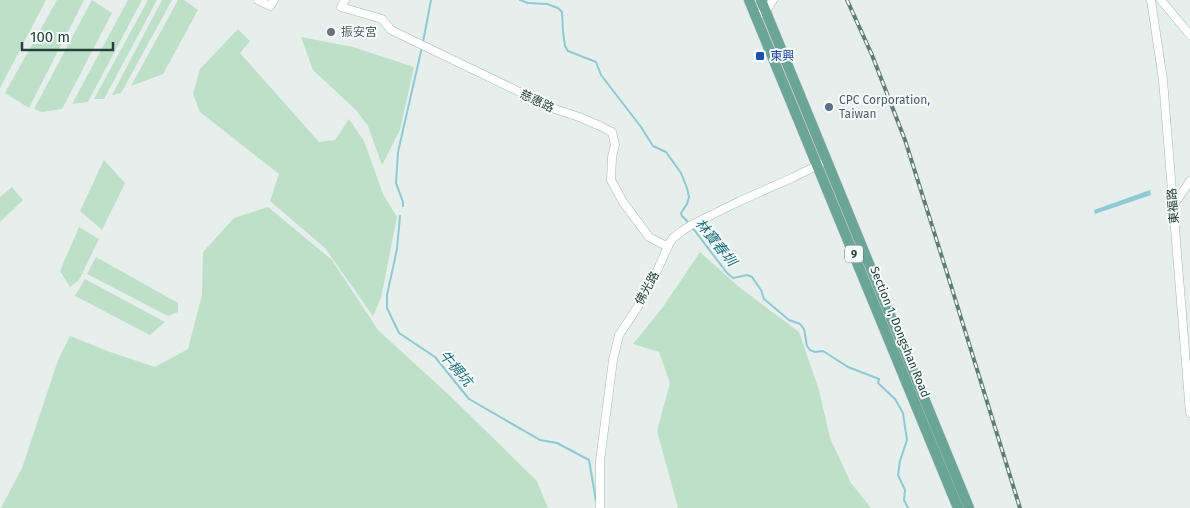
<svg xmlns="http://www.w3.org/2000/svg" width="1190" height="508" font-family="'Fira Sans','Noto Sans TC',sans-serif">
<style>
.green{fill:#bfe0c8}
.water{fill:#8ec9d4}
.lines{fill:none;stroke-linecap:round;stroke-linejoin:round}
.stream{stroke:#8ec9d4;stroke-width:2}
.minor-casing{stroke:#a8b8b2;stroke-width:9}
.major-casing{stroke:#c2cac8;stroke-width:11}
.minor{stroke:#fff;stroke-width:8}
.major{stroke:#6aa596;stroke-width:10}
.rail-casing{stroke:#5f7d75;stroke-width:4}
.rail{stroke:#f7fbf9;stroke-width:2;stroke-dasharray:5.5;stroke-linecap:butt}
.worship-dot{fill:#6b7280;stroke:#f7fbf9;stroke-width:2}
.transit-dot{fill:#1a4fb4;stroke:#f7fbf9;stroke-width:2}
.service-dot{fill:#5c6f8a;stroke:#f7fbf9;stroke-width:2}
.labels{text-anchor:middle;stroke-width:4;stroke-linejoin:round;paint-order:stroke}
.shield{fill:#f7fbf9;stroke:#637a73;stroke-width:1}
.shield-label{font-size:11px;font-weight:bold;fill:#24423a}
.worship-label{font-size:12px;fill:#5b616d;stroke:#f7fbf9;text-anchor:start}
.transit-label{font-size:12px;fill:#164399;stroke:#f7fbf9;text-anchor:start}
.service-label{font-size:12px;fill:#4e5e75;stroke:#f7fbf9;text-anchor:start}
.street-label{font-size:12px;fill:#24423a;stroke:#f7fbf9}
.water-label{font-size:14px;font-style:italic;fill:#1c6f80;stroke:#f7fbf9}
</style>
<rect width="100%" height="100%" fill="#e6efeb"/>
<g class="green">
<path d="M0,0H46L0,88Z"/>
<path d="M57,0H84L29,108L5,93Z"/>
<path d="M92,0L112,13L62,109L42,112L34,109Z"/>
<path d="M128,0H142L88,102L72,104Z"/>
<path d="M148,0H157L104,99H94Z"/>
<path d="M162,0H172L121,93L112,95Z"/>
<path d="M178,0H184L198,10L163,74L131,86Z"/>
<path d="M238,29L250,41L240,53L319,142L335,140L349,119L364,141L383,194L397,217L381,298L373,316L325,248L270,201L279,174L200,112L193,94L200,69Z"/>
<path d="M301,37L353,47L414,67L400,130L382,165L368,126L356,110L313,70Z"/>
<path d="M104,160L125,183L102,230L80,211Z"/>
<path d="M12,187L23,200L0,222V197Z"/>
<path d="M268,207L332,260L378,330L449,395L537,481L548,508H1L22,468L58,360L70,336L110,352L155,367L188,349L202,295L203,252L234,218Z"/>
<path d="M79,227L99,239L79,280L70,287L60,271Z"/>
<path d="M700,252L739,287L799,332L819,390L830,438L851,483L871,508H678L657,431L670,383L659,352L633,344L663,307Z"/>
<path d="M96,257L178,303V312L168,316L87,274Z"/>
<path d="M85,279L165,322L150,335L75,296Z"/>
</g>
<path class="water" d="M1150,190L1151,195L1095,214L1094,210Z"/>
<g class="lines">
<g class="stream">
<path d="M520,0L528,3L547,4L558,8L562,12L563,32L565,46L568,51L596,62L601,75L641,127L653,146L666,152L681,173L687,188L689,197L687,204L681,213L682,216L689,223"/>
<path d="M423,42L431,0"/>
<path d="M403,206V202L396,183L398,152L422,47"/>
<path d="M400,216L397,249L387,295V308L399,333L435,357L469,399L540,440L557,443L589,460L596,501"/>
<path d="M692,227L727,273L733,278L747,275L752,277L761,290L764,299L789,320L800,324L804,329L807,346L810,350L815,352L823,351L848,367L879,379L878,383L895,399L903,413L907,440L900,461L898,475L905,490L904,500L908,508"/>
</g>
<g class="minor-casing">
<g id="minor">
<path d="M258,0L270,6L274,0"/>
<path d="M345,0L341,7L382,19L391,30L420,44L555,109L579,117L600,126L612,132L615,145L612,157L611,180L623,202L649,237L668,247"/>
<path d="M1151,0L1163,80L1190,413"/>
<path d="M1161,0L1190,35"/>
<path d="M756,16L766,11L773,0"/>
<path d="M1173,206L1190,181"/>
<path d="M600,508V461L613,360L619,335L639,305L657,271L669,244L673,238L682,231L691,225L740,201L794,177L820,164"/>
</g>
</g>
<g class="major-casing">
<g id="major">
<path d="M749,0L958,508"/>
<path d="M761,0L969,508"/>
</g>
</g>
<use href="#minor" class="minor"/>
<use href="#major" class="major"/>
<g class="rail-casing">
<path id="rail" d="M847,0L872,55L905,140L953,292L1020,508"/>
</g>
<use href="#rail" class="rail"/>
</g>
<circle class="worship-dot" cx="331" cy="32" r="5"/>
<rect class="transit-dot" x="755" y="51" width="10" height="10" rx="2.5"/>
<circle class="service-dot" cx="829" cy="107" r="5"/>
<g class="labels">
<rect class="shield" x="845" y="245.5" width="18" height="17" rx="4"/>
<g class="shield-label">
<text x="854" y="258">9</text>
</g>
<g class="worship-label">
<text x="341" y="36">振安宮</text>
</g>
<g class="transit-label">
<text x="770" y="60">東興</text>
</g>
<g class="service-label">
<text x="839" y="104">CPC Corporation,<tspan x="839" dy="14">Taiwan</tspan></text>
</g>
<g class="street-label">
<text transform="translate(537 101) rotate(25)" y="4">慈惠路</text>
<text transform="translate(1173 206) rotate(-95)" y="4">東福路</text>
<text transform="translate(647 288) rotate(-61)" y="4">佛光路</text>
<text transform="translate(900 332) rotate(68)" y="4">Section 1, Dongshan Road</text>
</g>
<g class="water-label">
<text transform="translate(716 242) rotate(51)" y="5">林寶春圳</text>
<text transform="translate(456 368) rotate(49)" y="5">牛椆坑</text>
</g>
</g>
<path d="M22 42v8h91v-8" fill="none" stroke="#24423a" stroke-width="2.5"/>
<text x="30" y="42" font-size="15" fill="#24423a" stroke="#f7fbf9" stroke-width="4" paint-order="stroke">100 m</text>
</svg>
